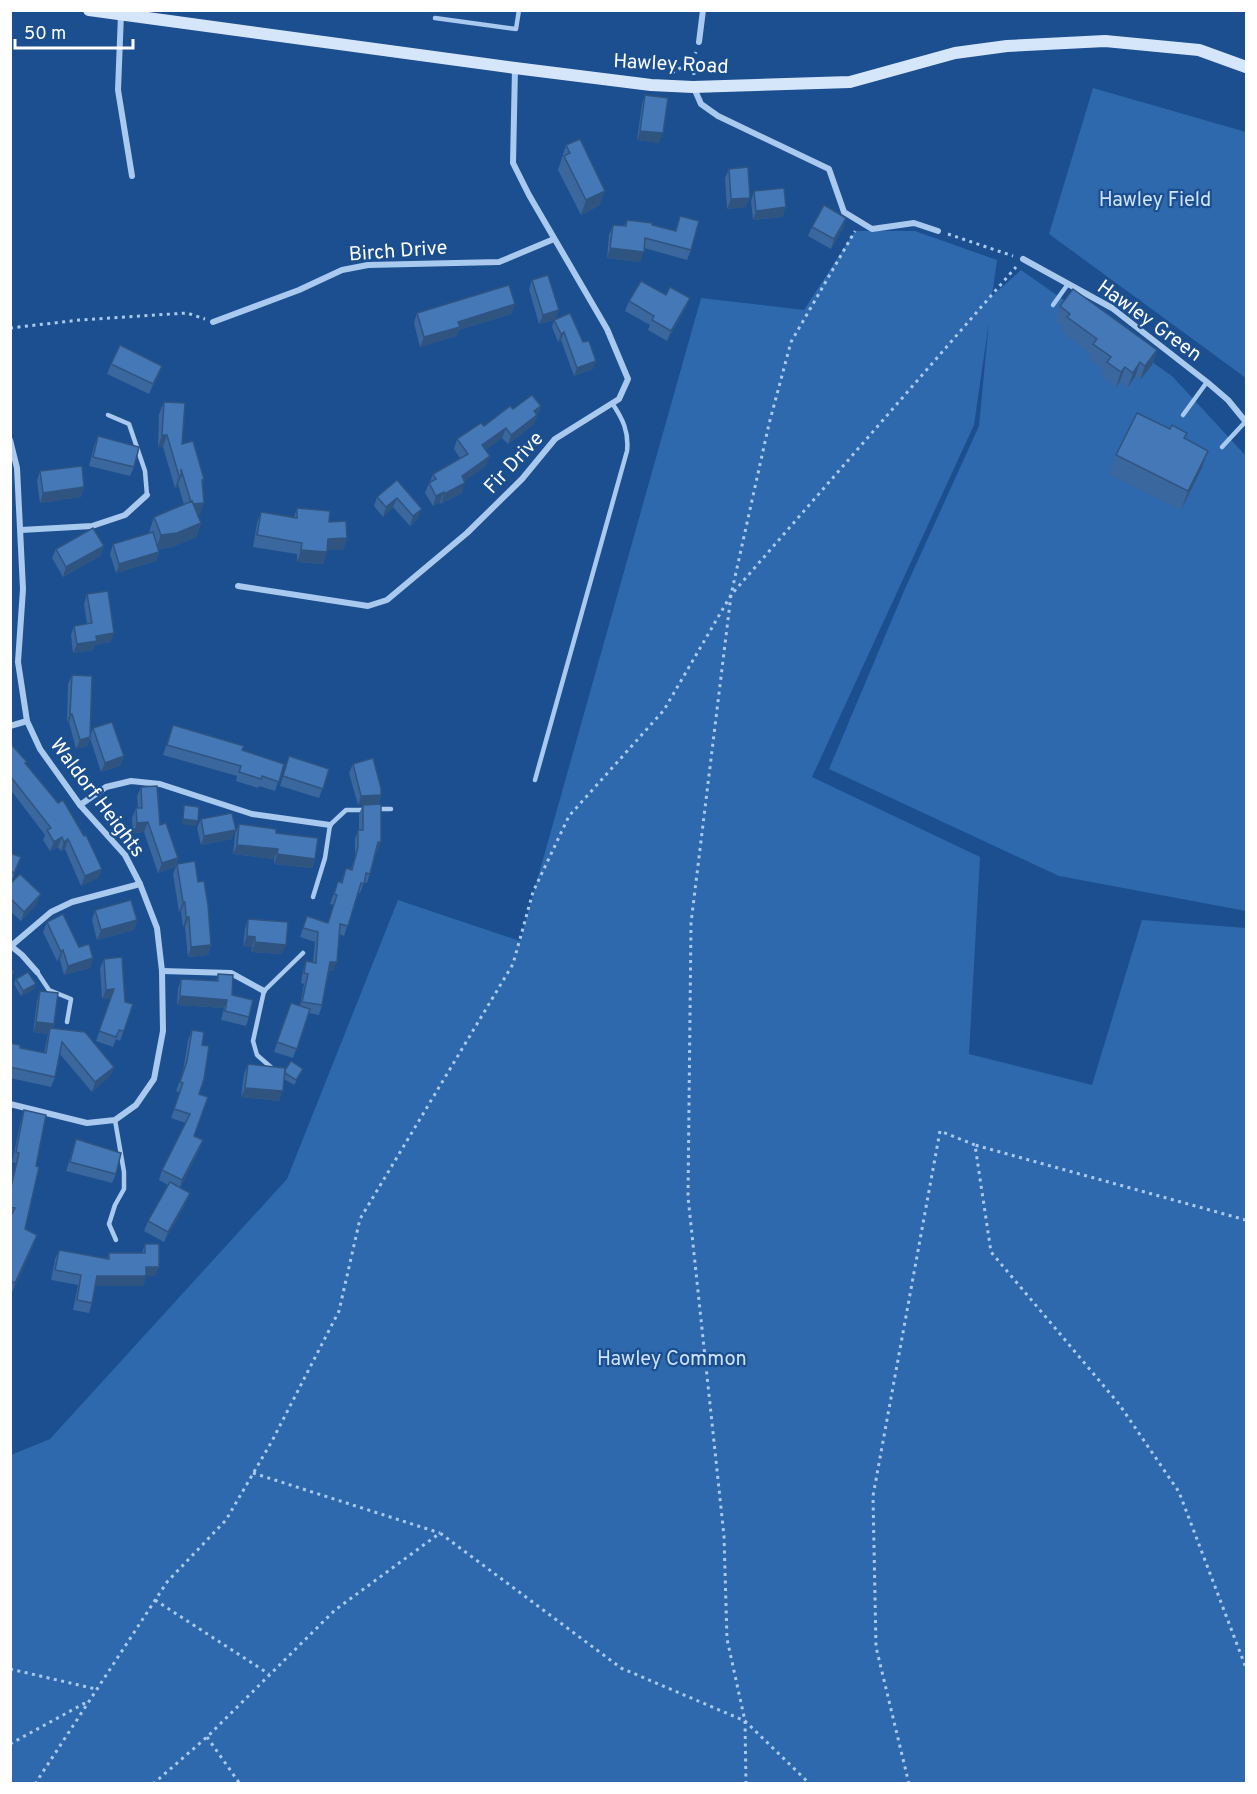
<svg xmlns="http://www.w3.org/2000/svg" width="1257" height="1794" font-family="Overpass,sans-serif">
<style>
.green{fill:#2e69ad}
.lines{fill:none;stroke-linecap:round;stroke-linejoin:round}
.path{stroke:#a9c9ee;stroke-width:3;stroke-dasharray:3 4.5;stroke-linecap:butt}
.lane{stroke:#a9c9ee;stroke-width:4.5}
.street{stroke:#a9c9ee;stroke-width:6}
.secondary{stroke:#d6e6fa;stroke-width:12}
.wall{fill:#3a679d}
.shaded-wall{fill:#305480}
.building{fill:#4478b7;stroke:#305480;stroke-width:1.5}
.labels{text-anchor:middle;stroke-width:4.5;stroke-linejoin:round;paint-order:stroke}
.street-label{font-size:20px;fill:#fff;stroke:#1b4f8f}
.park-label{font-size:20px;fill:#cfe3fa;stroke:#1b4f8f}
</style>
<rect width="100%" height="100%" fill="#1b4f8f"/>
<g class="green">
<path d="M1093,88L1246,132V378L1049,234Z"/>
<path d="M855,231H915L997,260L992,296L1021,270L1172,376L1246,456V911L1059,876L829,769L904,591L979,426L989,321L974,425L812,777L980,857L969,1054L1092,1085L1142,920L1246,928V1783L11,1784V1455L50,1439L287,1179L398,900L520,941L701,298L804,310Z"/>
</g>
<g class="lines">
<g class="path">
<path d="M672,73L692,61"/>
<path d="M694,75L692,61L696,52"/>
<path d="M948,234L1013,256"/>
<path d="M10,328L80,320L187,313L205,319"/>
<path d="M1246,1220L975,1145L991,1252L1119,1404L1179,1492L1246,1668"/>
<path d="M253,1473L440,1533"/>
<path d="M155,1600L269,1674"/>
<path d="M10,1669L96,1689"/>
<path d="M207,1737L240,1784"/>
<path d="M10,1744L85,1703"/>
<path d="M35,1784L167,1582L226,1520L272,1441L339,1311L360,1219L513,964L533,892L569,816L664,710L731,595L1016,267"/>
<path d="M153,1784L207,1737L335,1610L440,1533L621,1668L745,1721L810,1784"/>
<path d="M746,1784L745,1721L727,1639L724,1536L688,1197L691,923L731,595L769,424L791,342L855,231"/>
<path d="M909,1784L876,1647L873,1496L940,1131L975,1145"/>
</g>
<g class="lane">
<path d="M435,18L516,29L519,10"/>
<path d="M1053,305L1068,284"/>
<path d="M108,415L129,424L145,471L147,495"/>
<path d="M1183,415L1207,382"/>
<path d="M1222,447L1246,421"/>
<path d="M535,780L627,451C629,432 623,419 612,403"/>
<path d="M376,809H391"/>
<path d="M313,897L325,858L330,825L346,810H364"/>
<path d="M37,972L49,990L71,999L67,1022"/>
<path d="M273,1069L257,1055L253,1041L264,991L303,953"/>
<path d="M115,1120L124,1172V1189L115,1205L109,1224L116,1240"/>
</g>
<g class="street">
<path d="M121,14L118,90L132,176"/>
<path d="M699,42L703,10"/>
<path d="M694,88L701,104L718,116L829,169L844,212L872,229L914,223L938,231"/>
<path d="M1023,259L1112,308L1207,382L1228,400L1246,422"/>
<path d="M213,322L299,290L342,270L368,265L499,262L554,239"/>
<path d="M10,440L17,468L23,589L18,662L27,721L40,749L80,805L125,855L140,884L157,928L162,971L163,1031L154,1079L136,1105L115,1120L87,1123L10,1104"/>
<path d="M21,530L92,526L125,515L147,495"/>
<path d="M238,586L368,606L387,600L467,533L522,479L555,439L619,399L628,379L607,329L529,195L513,163L515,68"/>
<path d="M10,726L27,721"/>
<path d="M80,805L106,787L131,781L160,784L252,814L330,825"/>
<path d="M162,971L231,973L264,991"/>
<path d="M37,972L22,955L11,946L51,912L72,902L140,884"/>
</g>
<path class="secondary" d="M89,10L515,68L651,85L693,87L850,82L955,53L1007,46L1105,41L1199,50L1246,67"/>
</g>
<g class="wall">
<path d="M645,95L659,143L637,140L642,104Z"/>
<path d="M566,145L600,205L581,215L558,170Z"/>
<path d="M729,169L746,207L727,209L725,178Z"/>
<path d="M754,191L783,217L753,220L751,201Z"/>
<path d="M680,216L691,250L687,260L644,248L640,262L607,258L609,235L613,225L624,226L627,220L652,225L675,231Z"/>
<path d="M846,218L843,228L831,249L808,236L812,227Z"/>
<path d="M532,280L556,319L593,369L574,376L561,340L558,342L552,327L554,320L539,324L529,289Z"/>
<path d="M666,295L690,298L686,307L667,341L648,330L650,325L625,311L629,301Z"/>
<path d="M515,304L511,314L459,330L456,336L420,347L414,323L417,313Z"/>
<path d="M1060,306L1157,350L1152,365L1140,380L1135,377L1128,387L1120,381L1116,387L1102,376L1104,370L1088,359L1090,353L1062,332L1063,327L1055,321Z"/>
<path d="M111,364L159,375L149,394L107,374Z"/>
<path d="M164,402L182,444L204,479L202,485L200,515H197L201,523L196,537L172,547L158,549L159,552L156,561L116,573L110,554L113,544L149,533V532L154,517L184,505L178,484L177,488H175L163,447H158L159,414Z"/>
<path d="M541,406L534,424L508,444L502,438L485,450L486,466L464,481L462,493L441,504L440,502L433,506L425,493L429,483L430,482L433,474L460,458L454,449L457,439L484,426L513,409Z"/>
<path d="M98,436L134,467L130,476L89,466L94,446Z"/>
<path d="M1185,439L1208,451L1201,470L1181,510L1109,474L1116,455Z"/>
<path d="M40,471L84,487L81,497L40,503L37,481Z"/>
<path d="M397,480L418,518L410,526L393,507L383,517L374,506L377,497Z"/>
<path d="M297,508L329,522L347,538L343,550H327L323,564L297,562V554L253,547L257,523L261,512L294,517Z"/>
<path d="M104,546L100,556L63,577L52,558L56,549Z"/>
<path d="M87,594L111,642L95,645L93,650L73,653L71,635L74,626L87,624L84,604Z"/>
<path d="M72,675L90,737L93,728L124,756L120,766L101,772L90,738L87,746L76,749L69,722H67L68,684Z"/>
<path d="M173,725L242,750L284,764L275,791L259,786L258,788L236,781L237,776L163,755Z"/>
<path d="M10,743L102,869L98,878L81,886L65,849L61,851L58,847L50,851L43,840L45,835L10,789Z"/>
<path d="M289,756L329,769L319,798L280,786Z"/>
<path d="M353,764L381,795L378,804L381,842L377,852H376L367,883L364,882L360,893H358L344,936L339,934L333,971H329L322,1005L319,1015L309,1013L293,1058L274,1052L291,1003L300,1006L304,984L301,983L303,971L306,961L313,962L315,942L300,937L307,916L328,923L334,905L330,904L338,881L341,882L346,868L351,869L355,857V839L358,830H359V814L363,805H358L349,773Z"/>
<path d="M141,787L160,825L178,858L175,867L158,873L144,832L133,833L132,818L136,808H138L137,796Z"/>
<path d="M201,819L232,839L201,845L197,828Z"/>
<path d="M239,824L276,833L315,859L312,868L274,864V859L233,854L235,834Z"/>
<path d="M10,853L21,857L11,883L10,882Z"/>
<path d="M177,864L198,882L211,945L208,955L188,957L185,927H183L181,911L179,912L173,874Z"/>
<path d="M10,884L37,904L21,921L10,911Z"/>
<path d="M95,910L137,920L134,930L97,940L92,920Z"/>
<path d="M248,919L282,954L251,952L252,947L243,946L245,929Z"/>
<path d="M47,922L93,958L90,968L64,975L60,960L57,961L43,932Z"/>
<path d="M104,959L125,1002L133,1004L120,1041L116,1039L113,1047L96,1041L111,999H102L100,968Z"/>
<path d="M218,974L232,995L249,1017L246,1026L221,1020L224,1008L177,1005L178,988L181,979L216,981Z"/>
<path d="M16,979L36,984L34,989L21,996L14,984Z"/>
<path d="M40,991L54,1024L53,1029L114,1067L110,1076L92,1092L59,1053L55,1077L51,1087L10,1078V1043L20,1048L44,1053L48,1034L33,1032L37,1001Z"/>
<path d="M192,1030L202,1045L199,1094L194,1136L203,1140L199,1150L180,1188L190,1193L186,1203L164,1242L144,1231L148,1221L168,1185L159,1180L162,1170L186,1123L171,1118L180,1093L176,1091L183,1071L188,1040Z"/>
<path d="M248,1064L285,1068L303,1069L301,1073L294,1085L284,1079L279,1101L241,1097L244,1074Z"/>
<path d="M24,1110L36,1166L25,1229L34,1244L12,1293L10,1292V1185L16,1163L12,1162L21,1120Z"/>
<path d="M76,1139L116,1174L112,1183L66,1171Z"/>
<path d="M145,1244L155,1276H146L143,1286H95L92,1303L89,1313L73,1310L78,1285L51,1280L55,1259L59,1250L107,1259L109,1253H142Z"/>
</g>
<g class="shaded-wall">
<path d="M640,131L663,133L659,143L637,140Z"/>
<path d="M605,191L600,205L581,215L586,200Z"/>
<path d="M750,198L746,207L727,209L731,199Z"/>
<path d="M786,207L783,217L753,220L756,211Z"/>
<path d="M846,218L843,228L831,249L834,239Z"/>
<path d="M610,248L644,252L640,262L607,258Z"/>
<path d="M690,298L686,307L667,341L671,331Z"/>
<path d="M515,304L511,314L459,330L456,336L420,347L424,337L458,322Z"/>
<path d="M559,310L556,319L539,324L543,315Z"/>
<path d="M564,332L561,340L558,342L561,334Z"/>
<path d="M1157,350L1152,365L1140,380L1145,366Z"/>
<path d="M596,361L593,369L574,376L577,368Z"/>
<path d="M1140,362L1135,377L1128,387L1133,373Z"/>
<path d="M162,366L159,375L149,394L153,384Z"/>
<path d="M1125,367L1120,381L1116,387L1121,372Z"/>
<path d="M541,406L534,424L508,444L511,435L534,411Z"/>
<path d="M506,428L502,438L478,455L482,445Z"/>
<path d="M162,435H167L163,447H158Z"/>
<path d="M1208,451L1201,470L1181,510L1188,491Z"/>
<path d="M490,456L486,466L458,486L462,476Z"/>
<path d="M179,476H181L177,488H175Z"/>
<path d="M465,483L462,493L441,504L444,494Z"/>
<path d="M84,487L81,497L40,503L43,493Z"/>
<path d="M444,492L440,502L433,506L436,496Z"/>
<path d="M397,498L393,507L383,517L386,507Z"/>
<path d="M204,503L200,515L187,516L192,504Z"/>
<path d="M422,509L418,518L410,526L413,516Z"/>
<path d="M201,523L196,537L172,547L156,549L161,535Z"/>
<path d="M347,538L343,550H324L328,539Z"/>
<path d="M104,546L100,556L63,577L66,567Z"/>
<path d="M301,550L327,552L323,564L297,562Z"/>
<path d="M159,552L156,561L116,573L119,564Z"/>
<path d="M114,633L111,642L95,645L93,650L73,653L77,644L96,636Z"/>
<path d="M70,714H72L69,722H67Z"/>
<path d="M90,737L87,746L76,749L80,740Z"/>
<path d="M124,756L120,766L101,772L105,763Z"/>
<path d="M381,795L377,805H358L361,796Z"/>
<path d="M183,819L198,821L196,826L181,824Z"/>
<path d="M148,822L144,832L133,833L137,823Z"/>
<path d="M236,830L232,839L201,845L204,836Z"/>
<path d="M62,837L58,847L50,851L54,842Z"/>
<path d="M68,839L65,849L61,851L64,842Z"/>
<path d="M378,842H381L377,852H375Z"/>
<path d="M237,845L278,849L274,859L233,854Z"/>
<path d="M277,854L315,859L312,868L274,864Z"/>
<path d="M178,858L175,867L158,873L162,863Z"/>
<path d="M102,869L98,878L81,886L85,876Z"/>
<path d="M41,894L37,904L21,921L24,912Z"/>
<path d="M183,902H185L181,911L179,912Z"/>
<path d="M186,917H189L185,927H183Z"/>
<path d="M137,920L134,930L97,940L101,930Z"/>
<path d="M247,936L255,937L252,947L243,946Z"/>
<path d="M255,942L286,945L282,954L251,952Z"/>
<path d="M211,945L208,955L188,957L191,947Z"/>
<path d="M63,950L60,960L57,961L61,952Z"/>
<path d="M93,958L90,968L64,975L68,966Z"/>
<path d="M330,962H337L333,971H327Z"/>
<path d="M36,984L34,989L21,996L23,991Z"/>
<path d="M114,989L111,999H102L106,990Z"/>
<path d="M180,996L227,1000L224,1008L177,1005Z"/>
<path d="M36,1022L54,1024L51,1034L50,1028L48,1034L33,1032Z"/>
<path d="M114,1067L110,1076L92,1092L95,1082Z"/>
<path d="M245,1088L283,1091L279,1101L241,1097Z"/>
<path d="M203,1140L199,1150L179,1190L182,1180Z"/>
<path d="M190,1193L186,1203L164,1242L168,1232Z"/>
<path d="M37,1235L34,1244L12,1293L15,1283Z"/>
<path d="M146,1267H159L155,1276H146L143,1286H94L97,1276Z"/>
</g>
<g class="building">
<path d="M645,95L668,98L663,133L640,131Z"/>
<path d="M580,139L605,191L586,200L564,156L570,153L566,145Z"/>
<path d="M748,167L750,198L731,199L729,169Z"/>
<path d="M784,188L786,207L756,211L754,191Z"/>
<path d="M824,205L846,218L834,239L812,227Z"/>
<path d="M680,216L699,221L691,250L645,238L644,252L610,248L613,225L626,226L627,220L652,223V225L676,231Z"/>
<path d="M548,275L559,310L543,315L532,280Z"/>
<path d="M641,281L666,295L670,287L690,298L671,331L652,320L654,316L629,301Z"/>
<path d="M509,285L515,304L458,322L460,327L424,337L417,313Z"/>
<path d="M1073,289L1157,350L1145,366L1140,362L1133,373L1125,367L1121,372L1107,362L1111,357L1093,344L1097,339L1067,317L1070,314L1060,306Z"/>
<path d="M570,313L583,342L589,341L596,361L577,368L564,332L561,334L554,320Z"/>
<path d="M120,345L162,366L153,384L111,364Z"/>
<path d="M532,395L541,406L534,411L537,415L511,435L506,428L482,445L490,456L462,476L465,483L444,494V492L436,496L429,483L436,479L433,474L468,454L457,439L481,423L484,426L510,406L513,409Z"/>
<path d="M164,402L185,403L182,444L193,441L204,479L202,480L204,503L193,504L192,501L191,502L181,469V476H179L167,435H162Z"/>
<path d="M1137,413L1170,429L1172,425L1187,433L1184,438L1208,451L1188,491L1116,455Z"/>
<path d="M98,436L139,447L134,467L93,457Z"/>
<path d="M82,466L84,487L43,493L40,471Z"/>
<path d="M397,480L422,509L413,516L397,498L386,507L377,497Z"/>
<path d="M192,501L201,523L177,533L161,535L154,517Z"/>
<path d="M297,508L330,511L329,522L346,521L347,538L328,539L327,552L301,550L302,543L257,535L261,512L297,518Z"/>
<path d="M93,528L104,546L66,567L56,549Z"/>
<path d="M153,532L159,552L119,564L113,544Z"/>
<path d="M108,591L114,633L96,636L97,641L77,644L74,626L92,623L87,594Z"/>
<path d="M72,675L92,676L90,737L80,740L72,714H70Z"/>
<path d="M112,722L124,756L105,763L93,728Z"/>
<path d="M173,725L244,746L242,750L284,764L279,782L262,776L261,779L239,772L241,766L167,745Z"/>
<path d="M10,743L27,762L25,763L58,803L63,800L84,836L86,835L102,869L85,876L68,839L64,842L62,837L54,842L47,830L51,828L10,776Z"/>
<path d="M289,756L329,769L323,789L283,776Z"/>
<path d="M373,758L381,788V795L361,796L353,764Z"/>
<path d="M157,786L160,825L166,823L178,858L162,863L148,822L137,823L136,808H142L141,787Z"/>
<path d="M381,804V842H378L370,874L366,873L364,884L361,883L348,926L340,924L337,962H330L322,1005L302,1002L308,974L304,973L306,961L316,963L318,932L303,928L307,916L328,923L337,895L334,894L338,881L342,883L346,868L352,870L358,847V830H363V805Z"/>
<path d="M184,805L199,807L198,821L183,819Z"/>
<path d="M232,813L236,830L204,836L201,819Z"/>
<path d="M239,824L276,829V833L318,838L315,859L277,854L278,849L237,845Z"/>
<path d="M10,853L21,857L14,873L10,871Z"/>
<path d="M195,861L198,882L204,881L208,905L211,945L191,947L189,917H186L185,902H183L177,864Z"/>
<path d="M20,874L41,894L24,912L10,898V884Z"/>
<path d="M131,900L137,920L101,930L95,910Z"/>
<path d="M63,914L79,947L89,944L93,958L68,966L63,950L61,952L47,922Z"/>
<path d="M248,919L288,922L286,945L255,942V937L247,936Z"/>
<path d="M122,957L125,1002L133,1004L124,1031L119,1030L116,1037L99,1031L114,989L106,990L104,959Z"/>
<path d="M10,970L14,971L10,981Z"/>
<path d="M28,972L36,984L23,991L16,979Z"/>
<path d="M218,974L233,975L232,995L253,1000L249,1017L225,1011L227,1000L180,996L181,979L218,981Z"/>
<path d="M40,991L58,993L54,1024L36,1022Z"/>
<path d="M291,1003L310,1009L297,1049L277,1042Z"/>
<path d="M50,1028L85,1032L114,1067L95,1082L62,1042L55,1077L10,1067V1043L20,1045V1048L46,1053Z"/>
<path d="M192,1030L204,1032L202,1045L209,1046L204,1079L199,1094L208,1097L194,1136L203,1140L182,1180L162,1170L190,1114L174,1109L183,1083L180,1082L187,1061Z"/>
<path d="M291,1061L303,1069L296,1080L285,1073V1070Z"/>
<path d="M248,1064L285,1068L283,1091L245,1088Z"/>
<path d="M24,1110L46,1115L36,1166L39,1167L25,1229L37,1235L15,1283L10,1281V1218L15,1208L10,1207V1191L19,1153L16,1152Z"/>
<path d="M76,1139L121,1153L116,1174L70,1162Z"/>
<path d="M170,1182L190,1193L168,1232L148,1221Z"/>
<path d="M145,1244H159V1267H146V1276H97L92,1303L77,1300L81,1275L55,1270L59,1250L109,1259V1253H145Z"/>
</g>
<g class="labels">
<g class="street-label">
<text transform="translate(671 63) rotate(3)" y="7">Hawley Road</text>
<text transform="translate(398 250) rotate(-4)" y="7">Birch Drive</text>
<text transform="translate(1150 320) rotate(36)" y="7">Hawley Green</text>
<text transform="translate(513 462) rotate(-47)" y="7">Fir Drive</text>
<text transform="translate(98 797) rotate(53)" y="7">Waldorf Heights</text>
</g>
<g class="park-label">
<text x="1155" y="206">Hawley Field</text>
<text x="672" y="1365">Hawley Common</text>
</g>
</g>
<rect width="1257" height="1794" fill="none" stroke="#ffffff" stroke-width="24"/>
<path d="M15 39v9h118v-9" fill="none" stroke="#ffffff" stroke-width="3"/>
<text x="24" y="39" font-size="18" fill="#ffffff" stroke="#1b4f8f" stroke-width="4.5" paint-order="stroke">50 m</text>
</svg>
